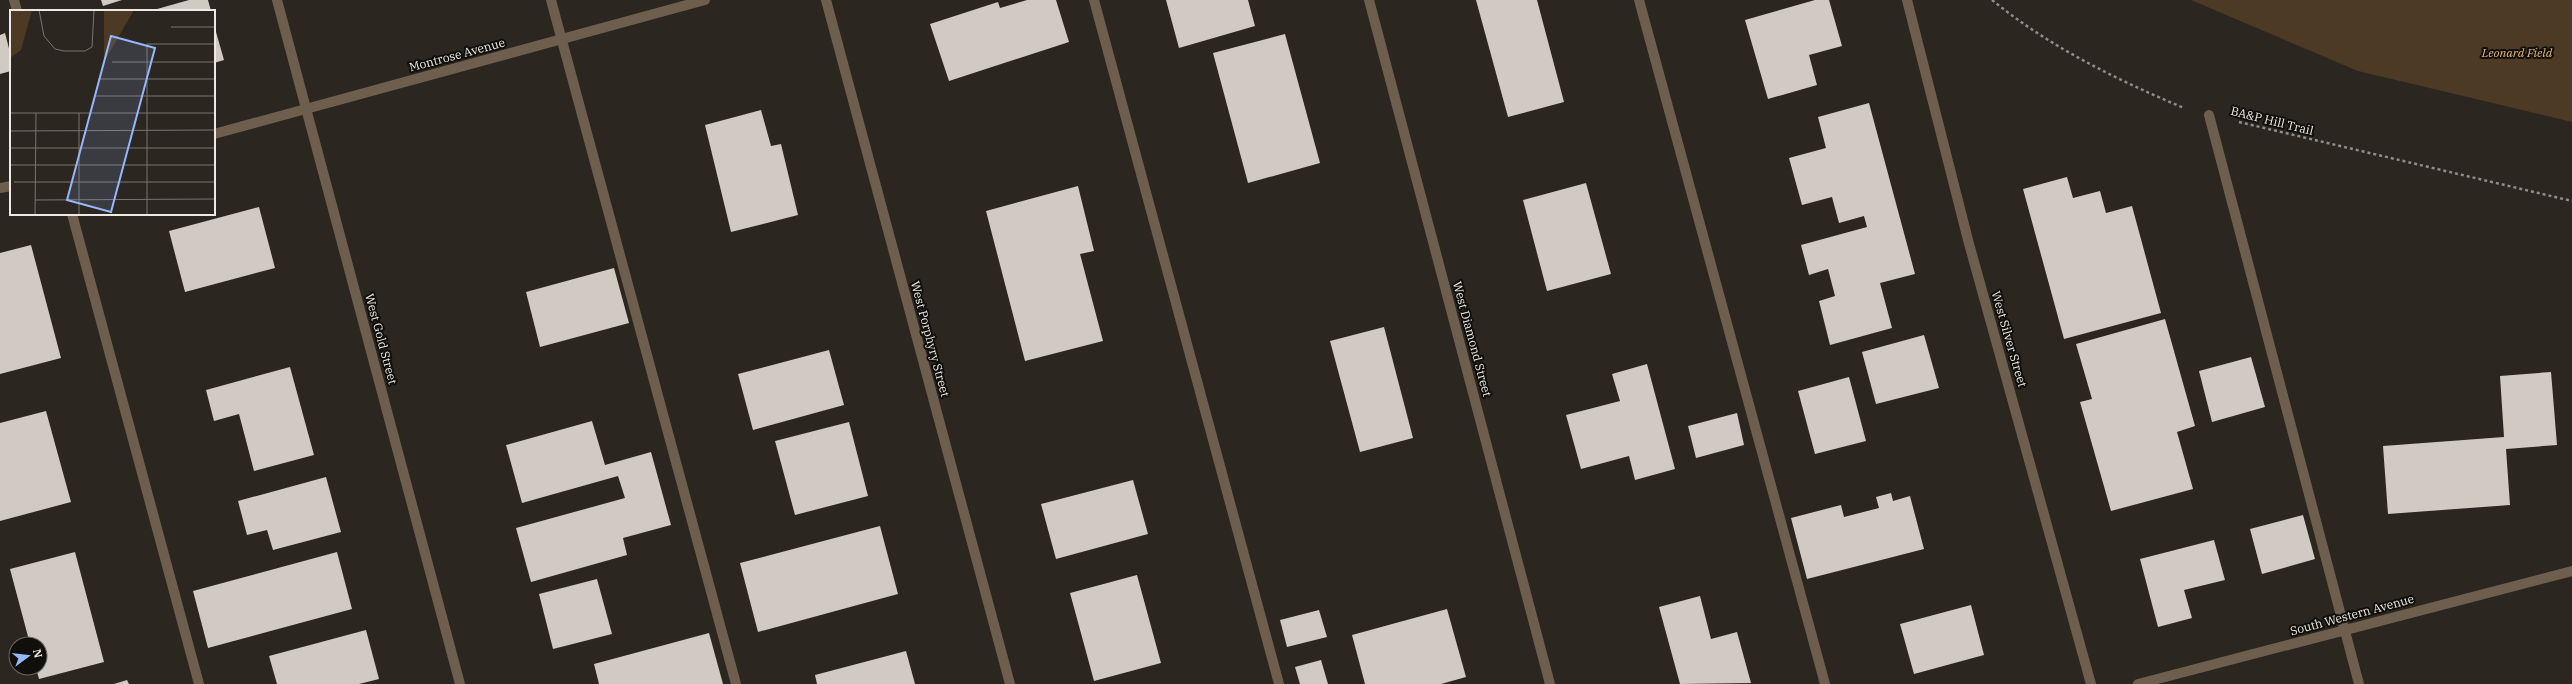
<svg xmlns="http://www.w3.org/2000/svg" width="2572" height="684" font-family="'IBM Plex Serif',serif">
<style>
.green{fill:#4d3a24}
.building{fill:#d1cac2}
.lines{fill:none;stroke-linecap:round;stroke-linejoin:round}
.path{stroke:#908c87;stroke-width:2.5;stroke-dasharray:3 3;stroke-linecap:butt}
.lane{stroke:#6d5e4e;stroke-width:10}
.street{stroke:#6d5e4e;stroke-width:10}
.labels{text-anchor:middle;stroke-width:4;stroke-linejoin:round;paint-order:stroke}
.park-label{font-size:12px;font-style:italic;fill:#edb778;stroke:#110f0c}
.street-label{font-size:12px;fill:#edeae6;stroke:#110f0c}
.inset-road{fill:none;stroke:#79746f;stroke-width:1}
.view{fill:#96b6fd;fill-opacity:0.15;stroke:#96b6fd;stroke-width:2}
.inset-edge{fill:none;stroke:#edeae6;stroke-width:2}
</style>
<rect width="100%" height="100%" fill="#2b2620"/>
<path class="green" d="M2191,0H2572V122L2358,71Z"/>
<g class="building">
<path d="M101,0H122L103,6Z"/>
<path d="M189,0H208L211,11H150Z"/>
<path d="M1027,0H1056L1069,42L949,81L930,24L998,2L1000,8Z"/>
<path d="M1166,0H1248L1255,26L1179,48Z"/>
<path d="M1476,0H1537L1564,102L1508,117Z"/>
<path d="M1815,0H1829L1842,46L1809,55L1817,85L1768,99L1745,20Z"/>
<path d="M214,25L224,60L214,63Z"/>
<path d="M5,33L11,56V71L0,74V35Z"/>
<path d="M1285,34L1320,163L1248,183L1213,53Z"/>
<path d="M1869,103L1915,274L1880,283L1892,328L1830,345L1819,301L1835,296L1828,269L1809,275L1801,245L1867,227L1864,216L1839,223L1832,197L1802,205L1789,158L1826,148L1818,117Z"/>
<path d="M761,110L771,146L781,144L798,215L731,232L705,125Z"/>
<path d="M2067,177L2073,198L2100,191L2106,213L2132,206L2161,313L2064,339L2023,189Z"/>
<path d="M1586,183L1611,274L1547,291L1523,200Z"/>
<path d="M1078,186L1094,251L1080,254L1103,341L1025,361L986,211Z"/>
<path d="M259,207L275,268L185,292L169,231Z"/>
<path d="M31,245L61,358L0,374V253Z"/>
<path d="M614,268L629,323L540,347L526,292Z"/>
<path d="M2165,319L2195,426L2177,432L2193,489L2111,511L2080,402L2092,399L2076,344Z"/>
<path d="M1384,327L1413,438L1360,452L1330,341Z"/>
<path d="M1924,335L1939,388L1876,404L1862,352Z"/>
<path d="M829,350L844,405L753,430L738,374Z"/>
<path d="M2251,357L2265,407L2212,422L2199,371Z"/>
<path d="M1647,364L1675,469L1635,480L1629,456L1581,469L1566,415L1620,401L1612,374Z"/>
<path d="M290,367L314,455L254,471L239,414L214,421L206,390Z"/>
<path d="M2551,372L2557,445L2506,449L2510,505L2388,514L2383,446L2504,437L2500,376Z"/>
<path d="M1849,377L1866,441L1815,454L1798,391Z"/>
<path d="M46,411L71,502L0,521V423Z"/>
<path d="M1737,413L1744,445L1696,458L1688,426Z"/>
<path d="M592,421L605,465L651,452L671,525L623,538L627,555L531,582L516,528L625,498L618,476L522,503L506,445Z"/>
<path d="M849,422L868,496L795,515L775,441Z"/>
<path d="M326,477L341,532L273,550L267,530L247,535L238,501Z"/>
<path d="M1133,480L1148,534L1056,559L1041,504Z"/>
<path d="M1891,493L1893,501L1910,496L1924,549L1807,579L1791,518L1841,505L1844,517L1879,508L1876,497Z"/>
<path d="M2303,515L2315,559L2262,574L2250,529Z"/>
<path d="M880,526L898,594L758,632L740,563Z"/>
<path d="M2214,540L2225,580L2184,590L2192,618L2158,627L2140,559Z"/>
<path d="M75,552L104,662L39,679L36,668H40V644H30L10,569Z"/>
<path d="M337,552L352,609L208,648L193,591Z"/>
<path d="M1137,575L1161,663L1094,681L1070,593Z"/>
<path d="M597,579L612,634L553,649L539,594Z"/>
<path d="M1700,596L1711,639L1737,632L1751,683L1680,684L1659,607Z"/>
<path d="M1971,605L1984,655L1914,674L1900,624Z"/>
<path d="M1447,609L1466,677L1441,684H1365L1352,635Z"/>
<path d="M1319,610L1327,637L1287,647L1280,620Z"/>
<path d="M366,630L379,679L359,684H277L269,656Z"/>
<path d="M709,633L723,684H599L594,664Z"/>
<path d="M906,651L915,684H817L815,675Z"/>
<path d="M1321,660L1328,684H1300L1295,667Z"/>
<path d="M127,680L129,684H114Z"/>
</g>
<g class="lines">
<g class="path">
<path d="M1992,0C2050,47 2115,79 2184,108"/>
<path d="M2239,122L2572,201"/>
</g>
<g class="lane">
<path d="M14,0L17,11"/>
<path d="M551,0L736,684"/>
<path d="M1094,0L1279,684"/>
<path d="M1639,0L1825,684"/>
<path d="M2209,115L2359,684"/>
<path d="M72,214L199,684"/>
</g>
<g class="street">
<path d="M277,0L460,684"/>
<path d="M826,0L1010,684"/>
<path d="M1369,0L1550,684"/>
<path d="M1907,0L1968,240L2091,684"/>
<path d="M214,134L705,0"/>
<path d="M0,188L11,186"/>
<path d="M2138,684L2572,571"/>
</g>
</g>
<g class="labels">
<g class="park-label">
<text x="2517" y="57">Leonard Field</text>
</g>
<g class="street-label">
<text transform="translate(457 55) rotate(-15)" y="4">Montrose Avenue</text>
<text transform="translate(2272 121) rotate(14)" y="4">BA&amp;P Hill Trail</text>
<text transform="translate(381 339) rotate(75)" y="4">West Gold Street</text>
<text transform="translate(930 339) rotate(75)" y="4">West Porphyry Street</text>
<text transform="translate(1472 339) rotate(75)" y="4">West Diamond Street</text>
<text transform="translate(2009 339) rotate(74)" y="4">West Silver Street</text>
<text transform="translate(2352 615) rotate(-15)" y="4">South Western Avenue</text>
</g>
</g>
<g transform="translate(10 10)">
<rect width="205" height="205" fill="#2b2620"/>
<path d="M0,0H22L11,40L0,48ZM94,0H124L94,52Z" fill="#4d3a24"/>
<path class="inset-road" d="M29,0L34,26L45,39L54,41H75L82,37L84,0M161,17H205M102,52H205M88,69H205M85,86H205M0,103H205M0,121L205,120M1,138H205M1,155H205M4,172H205M25,190L205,189M25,205L26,103M69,205V103M137,205V34H205"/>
<path class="view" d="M101,26L145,38L101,202L57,190Z"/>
<rect width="205" height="205" class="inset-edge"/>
</g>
<g transform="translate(28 656) rotate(75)"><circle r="19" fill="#110f0c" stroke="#696763"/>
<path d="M0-3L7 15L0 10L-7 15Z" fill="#96b6fd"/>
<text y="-6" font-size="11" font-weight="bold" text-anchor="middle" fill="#edeae6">N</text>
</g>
</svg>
